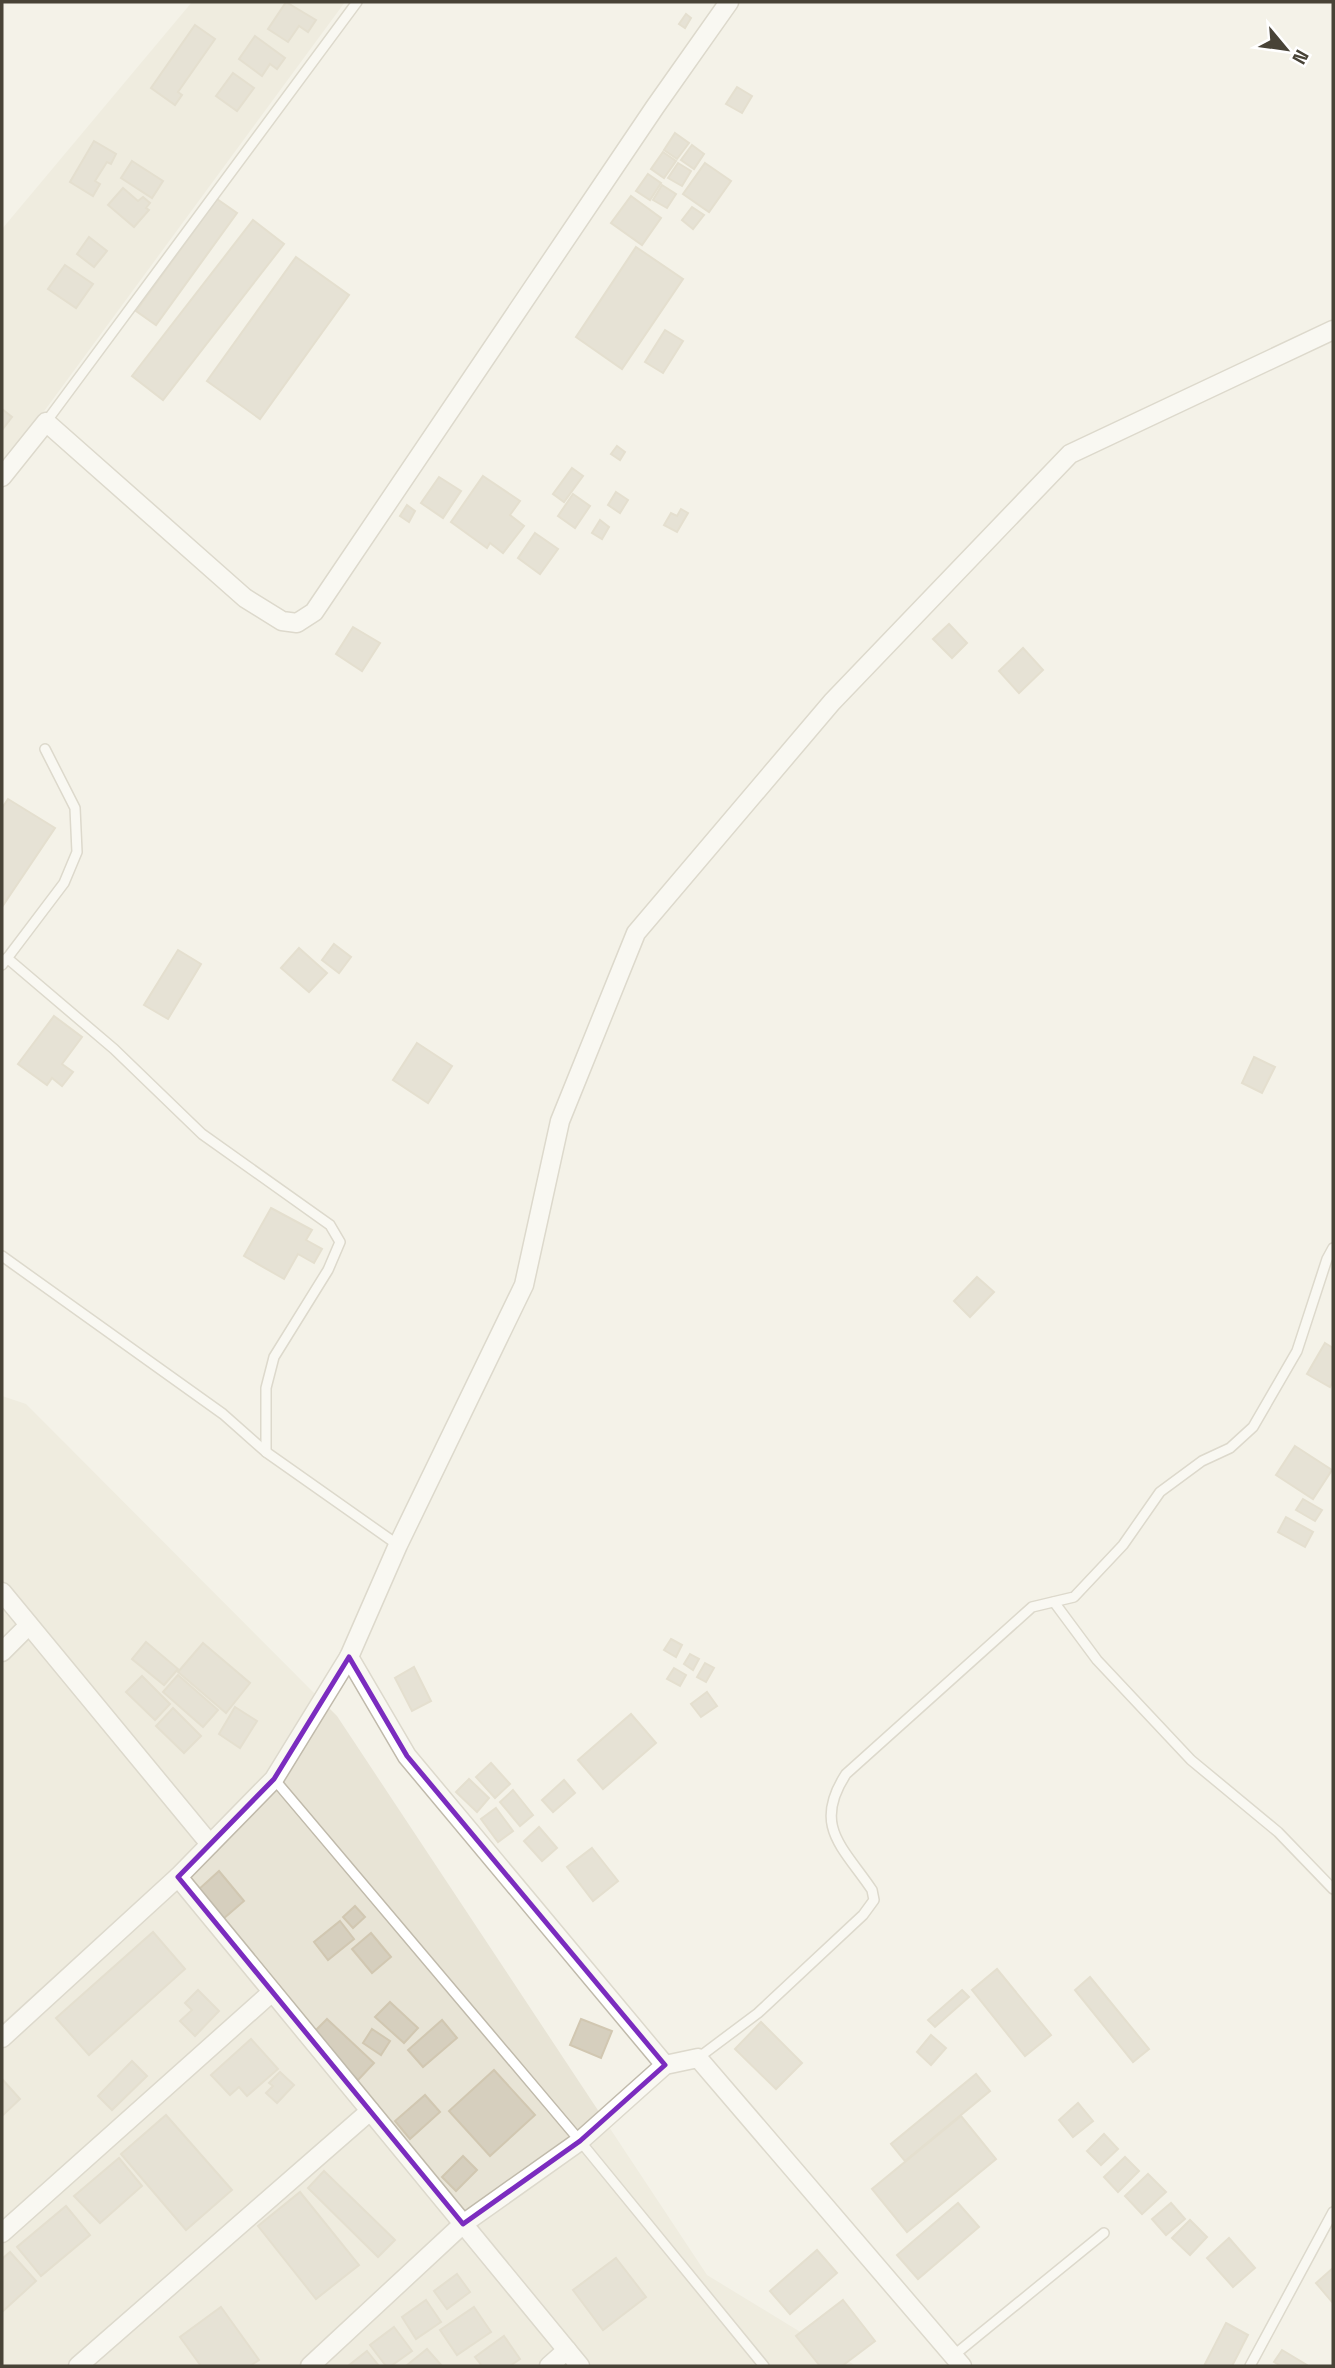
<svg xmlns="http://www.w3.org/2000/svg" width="1335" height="2368" font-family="'Space Grotesk',sans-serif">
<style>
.residential{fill:#e8e4d6}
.building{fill:#d6cfbe;stroke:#d1c7b1;stroke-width:2}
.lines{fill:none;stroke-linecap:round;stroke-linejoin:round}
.service-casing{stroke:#c0baab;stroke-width:12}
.minor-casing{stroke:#c0baab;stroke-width:21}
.service{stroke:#fff;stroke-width:9}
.minor{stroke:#fff;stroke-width:18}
.marked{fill:none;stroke:#7b2cbf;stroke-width:5;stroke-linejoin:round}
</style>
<rect width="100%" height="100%" fill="#f4f2e8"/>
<g class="residential">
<path d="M192,2H345L45,410L2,465V229Z"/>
<path d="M2,1396L26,1404L337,1716L707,2275L856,2366H2Z"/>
</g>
<g class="building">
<path d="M286,2L316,20L308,32L299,26L288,42L268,29Z"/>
<path d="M686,14L691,18L685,28L679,24Z"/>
<path d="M195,25L215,39L178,92L182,95L175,105L151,88Z"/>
<path d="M255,36L285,58L277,69L270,64L262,76L239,59Z"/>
<path d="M233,73L254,88L237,111L216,96Z"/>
<path d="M737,87L752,96L742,113L726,104Z"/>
<path d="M675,133L689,143L677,159L664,150Z"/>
<path d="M94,141L116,154L111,164L107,162L95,181L100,184L93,196L70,182Z"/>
<path d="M692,145L704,154L694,169L681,160Z"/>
<path d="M663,152L676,161L664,178L651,169Z"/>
<path d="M132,161L163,181L152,198L121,178Z"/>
<path d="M678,163L691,171L682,186L668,178Z"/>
<path d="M705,163L731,181L709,212L683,194Z"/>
<path d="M648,174L661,183L650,200L636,191Z"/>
<path d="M662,185L676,194L667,208L653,200Z"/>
<path d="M123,188L138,201L143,197L150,203L146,208L149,210L134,227L108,205Z"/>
<path d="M631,196L661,218L642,245L611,223Z"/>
<path d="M217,199L237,213L156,325L136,311Z"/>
<path d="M692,207L704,215L693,229L682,220Z"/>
<path d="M253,220L284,244L163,400L132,376Z"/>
<path d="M89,237L107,251L94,267L77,254Z"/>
<path d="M636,247L683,279L622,369L576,337Z"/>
<path d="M296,257L349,295L260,419L207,381Z"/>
<path d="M65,265L93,284L76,308L48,289Z"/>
<path d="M665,330L683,341L663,373L645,362Z"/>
<path d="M2,409L12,417L2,430Z"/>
<path d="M617,446L625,452L620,460L611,454Z"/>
<path d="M572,468L583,476L564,502L553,494Z"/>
<path d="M483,476L520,501L510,515L524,526L503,553L490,543L487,548L451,522Z"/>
<path d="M439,477L461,491L443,518L421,503Z"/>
<path d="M616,492L628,500L620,513L608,505Z"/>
<path d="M573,494L590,506L575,528L558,516Z"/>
<path d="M407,505L415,511L409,522L400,516Z"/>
<path d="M681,509L688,513L677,532L664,525L671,513L677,516Z"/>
<path d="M600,520L609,527L602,539L592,533Z"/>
<path d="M535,533L558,549L540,574L518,558Z"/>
<path d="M949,624L967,643L952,658L933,639Z"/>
<path d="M353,627L380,643L362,671L336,654Z"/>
<path d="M1023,648L1043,670L1019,693L999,671Z"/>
<path d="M8,799L55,828L2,907V808Z"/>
<path d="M334,944L351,957L339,973L322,960Z"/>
<path d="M299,948L327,973L309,992L281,968Z"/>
<path d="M178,950L201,964L168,1019L144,1005Z"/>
<path d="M54,1016L82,1037L62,1064L73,1072L62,1086L52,1078L47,1085L18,1064Z"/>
<path d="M417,1043L452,1066L428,1103L393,1080Z"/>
<path d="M1254,1057L1275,1067L1262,1093L1242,1083Z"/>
<path d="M271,1208L312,1230L306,1240L322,1249L314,1263L298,1254L284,1279L244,1256Z"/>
<path d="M977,1277L994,1292L970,1317L954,1301Z"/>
<path d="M1325,1343L1333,1348V1381L1330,1387L1307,1374Z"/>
<path d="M1295,1446L1332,1470L1313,1499L1276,1475Z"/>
<path d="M1303,1499L1322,1510L1315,1521L1296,1510Z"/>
<path d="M1286,1517L1313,1532L1305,1547L1278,1532Z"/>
<path d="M671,1639L682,1645L676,1657L664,1650Z"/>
<path d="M146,1642L178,1669L164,1685L132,1659Z"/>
<path d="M203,1643L250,1683L226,1713L178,1672Z"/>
<path d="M690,1654L699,1659L693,1670L684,1664Z"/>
<path d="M705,1663L714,1668L706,1682L697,1677Z"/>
<path d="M414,1667L431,1701L412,1711L395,1678Z"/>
<path d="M674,1668L686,1675L680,1686L667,1679Z"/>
<path d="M178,1675L218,1710L203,1727L163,1692Z"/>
<path d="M142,1676L170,1704L155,1720L126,1692Z"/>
<path d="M707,1692L717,1706L701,1717L691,1704Z"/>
<path d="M235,1707L257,1721L240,1748L219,1734Z"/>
<path d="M173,1708L201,1736L184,1753L156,1726Z"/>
<path d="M631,1714L656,1743L603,1789L578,1760Z"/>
<path d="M491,1763L510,1784L495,1798L476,1777Z"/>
<path d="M469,1779L489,1798L477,1812L456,1792Z"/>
<path d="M564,1780L575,1793L553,1812L542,1800Z"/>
<path d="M513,1790L533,1815L520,1826L500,1802Z"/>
<path d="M496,1808L513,1831L498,1842L481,1819Z"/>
<path d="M539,1827L557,1848L542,1861L524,1841Z"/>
<path d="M592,1848L618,1881L593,1901L567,1867Z"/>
<path d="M219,1871L244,1901L223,1919L198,1890Z"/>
<path d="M355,1906L365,1917L353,1928L343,1917Z"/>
<path d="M340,1921L354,1939L328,1960L314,1942Z"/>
<path d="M153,1932L185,1969L89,2055L56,2018Z"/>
<path d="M371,1933L391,1957L372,1973L352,1949Z"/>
<path d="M997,1969L1051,2035L1025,2056L972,1990Z"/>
<path d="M1090,1977L1149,2049L1133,2062L1075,1990Z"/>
<path d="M198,1990L219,2011L195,2036L180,2021L192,2010L185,2003Z"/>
<path d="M962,1990L969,1997L935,2027L928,2020Z"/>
<path d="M390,2002L418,2028L404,2043L375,2017Z"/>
<path d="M327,2019L374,2063L358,2080L310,2036Z"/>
<path d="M581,2019L612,2031L601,2058L570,2045Z"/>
<path d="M442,2020L457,2038L423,2067L408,2050Z"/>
<path d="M761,2022L802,2063L776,2089L735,2049Z"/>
<path d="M372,2029L390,2041L381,2055L363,2043Z"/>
<path d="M931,2035L946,2048L931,2065L917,2052Z"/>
<path d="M251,2039L278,2069L247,2096L239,2087L230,2095L211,2075Z"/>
<path d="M132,2061L147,2076L112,2110L98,2096Z"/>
<path d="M494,2070L535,2115L490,2156L449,2111Z"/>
<path d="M280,2072L294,2085L277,2103L266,2093L273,2086L269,2083Z"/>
<path d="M976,2074L990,2091L905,2161L891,2144Z"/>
<path d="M2,2079L20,2099L2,2116Z"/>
<path d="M425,2095L440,2112L410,2139L395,2121Z"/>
<path d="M1078,2103L1093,2121L1073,2137L1059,2120Z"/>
<path d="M166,2115L232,2190L186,2230L121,2154Z"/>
<path d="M961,2116L996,2159L907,2232L872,2189Z"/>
<path d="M1104,2134L1118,2149L1101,2165L1087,2151Z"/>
<path d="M463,2156L477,2170L456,2191L442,2177Z"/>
<path d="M1125,2157L1139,2171L1118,2192L1104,2177Z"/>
<path d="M119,2158L142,2186L100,2223L74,2196Z"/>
<path d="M324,2171L395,2240L378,2257L308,2188Z"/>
<path d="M1148,2174L1166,2192L1142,2214L1125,2196Z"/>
<path d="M300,2192L359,2265L316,2299L258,2226Z"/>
<path d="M958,2203L979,2227L918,2279L897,2255Z"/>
<path d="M1171,2203L1185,2219L1166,2235L1152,2219Z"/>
<path d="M66,2206L90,2235L41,2276L17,2247Z"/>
<path d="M1190,2220L1207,2237L1190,2255L1172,2238Z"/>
<path d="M1229,2238L1255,2268L1233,2287L1207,2258Z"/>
<path d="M817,2250L837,2273L790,2314L770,2291Z"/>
<path d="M10,2252L36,2281L2,2312V2259Z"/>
<path d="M616,2258L646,2297L603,2330L573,2290Z"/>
<path d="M1333,2268V2303L1316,2283Z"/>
<path d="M457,2274L470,2292L447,2309L434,2291Z"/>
<path d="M426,2300L441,2322L416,2339L402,2317Z"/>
<path d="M843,2300L875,2341L842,2366H820L796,2336Z"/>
<path d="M221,2307L259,2360L250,2366H201L180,2337Z"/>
<path d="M474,2307L491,2332L457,2355L440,2330Z"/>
<path d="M1226,2323L1248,2335L1232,2366H1204Z"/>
<path d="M394,2327L412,2351L391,2366H386L370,2345Z"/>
<path d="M504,2336L520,2359L510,2366H482L475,2357Z"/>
<path d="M427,2349L442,2366H406Z"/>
<path d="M1282,2350L1307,2365V2366H1281L1274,2362Z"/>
<path d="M367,2351L379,2366H348Z"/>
</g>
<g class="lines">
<g class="service-casing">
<g id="service">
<path d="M46,422L357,2"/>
<path d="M7,958L114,1049L202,1134L330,1225L340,1242L328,1270L274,1357L266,1388V1452"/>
<path d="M2,965L64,883L77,852L75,808L45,749"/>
<path d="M2,1256L223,1414L266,1452L398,1545"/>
<path d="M1054,1602L1097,1660L1191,1760L1278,1832L1333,1889"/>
<path d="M274,1779L580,2141L764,2366"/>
<path d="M698,2058L758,2013L863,1915L874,1900L872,1890C843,1847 812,1826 846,1774L1032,1607L1074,1597L1123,1545L1160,1492L1202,1461L1230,1448L1253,1427L1297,1351L1327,1259L1333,1248"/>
<path d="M953,2356L1104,2233"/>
<path d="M1250,2366L1333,2212"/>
</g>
</g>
<g class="minor-casing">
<g id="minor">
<path d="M2,477L46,422L245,598L282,621L297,623L314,612L655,107L729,2"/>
<path d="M2,1592L210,1844"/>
<path d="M2,1652L29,1625"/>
<path d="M349,1657L407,1756L665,2065"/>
<path d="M178,1877L580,2366"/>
<path d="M2,2038L178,1877L274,1779L349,1657L398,1545L524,1285L560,1121L636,933L832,702L1070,454L1333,330"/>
<path d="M2,2233L272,1992"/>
<path d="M78,2366L370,2111"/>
<path d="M310,2366L463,2224L580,2141L665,2065L698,2058L962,2366"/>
<path d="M549,2366L567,2350"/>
</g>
</g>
<use href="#service" class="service"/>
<use href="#minor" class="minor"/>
</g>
<path d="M0 0H1335V2368H0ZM349,1657L407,1756L665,2065L580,2141L463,2224L178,1877L274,1779Z" fill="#f4f2e8" fill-opacity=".55" fill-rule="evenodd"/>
<path class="marked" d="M349,1657L407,1756L665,2065L580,2141L463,2224L178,1877L274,1779Z"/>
<rect width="1335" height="2368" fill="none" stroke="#484337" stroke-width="7"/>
<g transform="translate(1286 49) rotate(119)" stroke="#ffffff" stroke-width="5" paint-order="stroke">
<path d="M0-5L12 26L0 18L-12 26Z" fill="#484337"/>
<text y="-10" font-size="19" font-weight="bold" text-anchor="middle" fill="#484337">N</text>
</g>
</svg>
